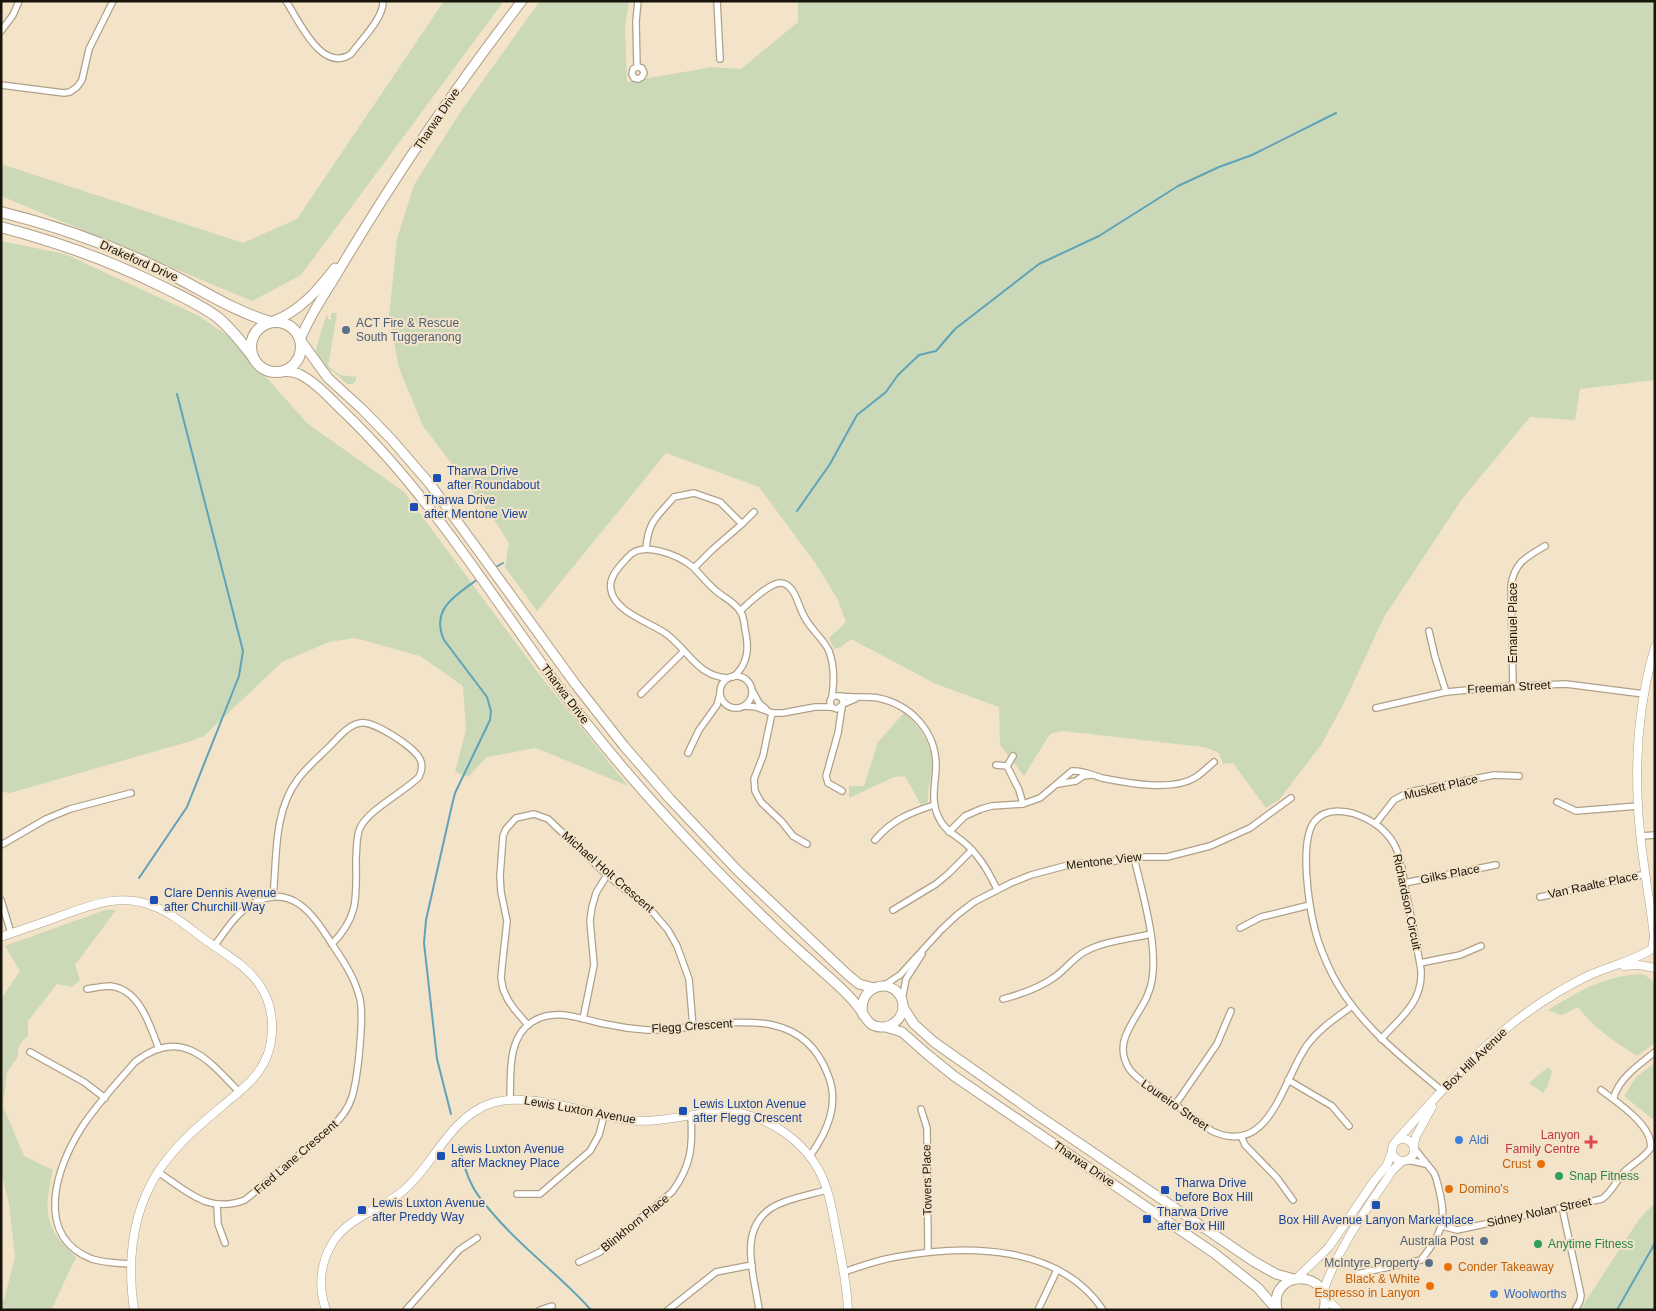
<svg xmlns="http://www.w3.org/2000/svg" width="1656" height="1311" font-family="Arial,sans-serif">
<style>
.green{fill:#cbd9b8}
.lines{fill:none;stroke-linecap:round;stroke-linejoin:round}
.stream{stroke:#5fa3b7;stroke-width:2}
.street-casing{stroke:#afa087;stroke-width:8}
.secondary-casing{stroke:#afa087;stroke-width:9}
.primary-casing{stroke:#afa087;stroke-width:11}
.highway-casing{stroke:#afa087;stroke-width:12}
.street{stroke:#fff;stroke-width:5.5}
.secondary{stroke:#fff;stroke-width:8}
.primary{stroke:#fff;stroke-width:9}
.highway{stroke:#fff;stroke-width:10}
.service-dot{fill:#5c6f8a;stroke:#f3e3c9;stroke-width:2}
.transit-dot{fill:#1a4fb4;stroke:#f3e3c9;stroke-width:2}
.shop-dot{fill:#3f7fe0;stroke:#f3e3c9;stroke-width:2}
.health-dot{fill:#e0444e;stroke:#f3e3c9;stroke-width:2}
.food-dot{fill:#e8710a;stroke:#f3e3c9;stroke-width:2}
.leisure-dot{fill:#2e9e5b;stroke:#f3e3c9;stroke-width:2}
.labels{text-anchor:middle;stroke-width:4;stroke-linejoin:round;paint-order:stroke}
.street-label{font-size:12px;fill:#19140a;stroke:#f3e3c9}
.service-label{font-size:12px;fill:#4e5e75;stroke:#f3e3c9;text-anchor:end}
.transit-label{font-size:12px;fill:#164399;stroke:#f3e3c9;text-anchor:start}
.health-label{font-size:12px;fill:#be3a42;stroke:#f3e3c9;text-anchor:end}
.shop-label{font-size:12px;fill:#366cbe;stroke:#f3e3c9;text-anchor:start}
.food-label{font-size:12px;fill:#c56008;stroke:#f3e3c9;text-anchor:end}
.leisure-label{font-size:12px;fill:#27864d;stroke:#f3e3c9;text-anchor:start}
</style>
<rect width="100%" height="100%" fill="#f3e3c9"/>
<g class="green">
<path d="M444,1H504L301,275L252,301L1,196V164L243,243L297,219Z"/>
<path d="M540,1H629L625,28L627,82L712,67L741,69L798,22V1H1655V380L1580,389L1575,420L1530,417L1462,499L1384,617L1344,703L1321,745L1279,800L1266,808L1233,763L1223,764L1219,753L1204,747L1063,731L1050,734L1024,776L1000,745L999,707L936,684L851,639L841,647L834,649L829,638L846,622L838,600L816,564L759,487L666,453L537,611L505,567L509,543L491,515L423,426L399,368L389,316L397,239L414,185L461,111Z"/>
<path d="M1,241L65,254L199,316L231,338L308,424L404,492L539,674L628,786L536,748L487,757L468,777L455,772L466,730L463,686L420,656L355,638L329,642L282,662L204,736L191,741L10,793L3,792L1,790Z"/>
<path d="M331,313H337L328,366L340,375L356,377V380L353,384H347L334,372L327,369L315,354C318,344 323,320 328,314V319L331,320Z"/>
<path d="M904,713C920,727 932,743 932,767C932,779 927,787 928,802L921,805L905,776L894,777L849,798V786H864L878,742Z"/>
<path d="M105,910H116L75,965L80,980L72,987L57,984L28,1021V1036C21,1042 17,1046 18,1057L7,1072L3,1106L24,1156L53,1170C44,1210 43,1228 76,1257L51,1310H1V1299L4,1300L15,1257L9,1204L1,1173V999L20,971L5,946Z"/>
<path d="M1643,974L1652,980L1655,986V1043L1637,1056C1614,1041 1595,1029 1578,1007L1562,1015L1548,1010C1581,990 1603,976 1643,974Z"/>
<path d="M1655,1063V1121L1624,1096L1637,1076Z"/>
<path d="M1548,1067L1552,1071L1548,1085L1543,1093L1529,1083Z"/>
<path d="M1655,1203V1310H1580L1640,1218Z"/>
</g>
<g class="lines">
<g class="stream">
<path d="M797,511L830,464L857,415L886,392L898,375L919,355L936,351L955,329L1039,264L1099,236L1178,186L1219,167L1252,155L1336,113"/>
<path d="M494,568L503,563"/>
<path d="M139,878L187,807L239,676L243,651L177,394"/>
<path d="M451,1114L437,1059L424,943L426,920L452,805L455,793L490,720L491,711L487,697L444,640C430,609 456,595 478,579"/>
<path d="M459,1145C462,1159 465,1172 472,1185C477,1196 487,1207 495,1216C524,1250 561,1276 591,1310"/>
<path d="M1617,1310L1655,1243"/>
</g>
<g class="street-casing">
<g id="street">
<path d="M286,1C299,21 322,74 351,54C361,40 384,18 383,1"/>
<path d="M717,1L720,59"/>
<path d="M1,31L13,15L19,1"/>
<path d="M637,67L633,69L632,74L634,78L638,79L642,77L644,73L642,68L637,67L636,21L638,1"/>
<path d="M1,85L64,93L70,92L77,87L82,80L89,49L113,1"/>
<path d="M646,549C648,521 657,517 674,497L694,493L720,502L742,524L754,512"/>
<path d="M694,568L712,550L742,524"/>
<path d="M740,611C749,603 770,582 781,583C795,584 798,606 804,616C810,629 823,638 829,651C834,664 834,683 832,697"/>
<path d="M1429,631L1435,657L1446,692"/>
<circle cx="736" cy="692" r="16"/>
<path d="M728,678C697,677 687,648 665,633C649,622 615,612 611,590C608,577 620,566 628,557C642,540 678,555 693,567C700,574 706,582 714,589C722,597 734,601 740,611C744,616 744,623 745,629C749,647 749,664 733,677"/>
<path d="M1513,686L1511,586C1514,563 1526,557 1545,546"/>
<path d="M753,692L759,703L766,709"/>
<path d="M641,694L683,652"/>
<path d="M840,696C853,698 866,696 878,698C912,705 937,733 936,768C935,787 930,802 940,820C946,832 958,836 967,845C981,858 989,873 997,889"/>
<path d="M843,704V699L838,696H833L830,701L831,707L837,709L843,704L855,699"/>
<path d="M745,706L756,707L772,713H783L815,707H831"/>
<path d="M842,707L838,733L826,776L828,783L842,791"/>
<path d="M1376,708L1446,692L1513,686L1566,684L1644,694"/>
<path d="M772,713L763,756L754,779L755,791L761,802L782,822L793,836L807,844"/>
<path d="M688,753L699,730L717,705L720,694"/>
<path d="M996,765L1007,766L1013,756"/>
<path d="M1007,766L1019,790L1023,804"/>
<path d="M1058,784L1076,781L1083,776L1091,775"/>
<path d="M1557,802L1576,811L1638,806"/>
<path d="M1376,823L1394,800L1409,792L1494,775L1519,776"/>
<path d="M949,832L965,816L981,809L992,806L1023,804L1040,798L1072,771C1083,770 1092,775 1102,778C1127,783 1173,792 1196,777C1202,773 1208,767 1214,762"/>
<path d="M1641,836L1655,835"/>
<path d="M875,840C892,820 909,813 934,805"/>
<path d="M1,845L46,819L70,809L131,793"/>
<path d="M1134,857C1142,893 1158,943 1152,980C1149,1002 1132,1017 1125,1038C1121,1049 1124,1061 1130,1070C1138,1080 1150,1087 1160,1094C1177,1106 1195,1119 1212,1131C1271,1159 1283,1077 1308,1044C1320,1028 1336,1018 1352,1006"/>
<path d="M1404,883L1496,865"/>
<path d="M273,897C277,858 273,812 298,779C307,767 319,757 330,746C338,738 348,725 360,723C373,720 414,747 420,759C423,765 422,771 419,777C404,792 368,810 360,828C356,837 357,848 356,858C356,896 360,915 332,944"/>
<path d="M1540,897L1646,874"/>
<path d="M1,900L11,933"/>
<path d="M893,910L936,884L948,874L972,850"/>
<path d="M1240,928L1261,917L1310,905"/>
<path d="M1420,963L1460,955L1481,946"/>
<path d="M883,986L900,975L941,930L957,915L974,902L1011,883L1031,875L1072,864L1110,862L1134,857H1167L1210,846L1250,828L1291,798"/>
<path d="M87,989C94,988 103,986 110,986C140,989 150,1026 159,1049"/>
<path d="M1003,999C1022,994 1040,988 1056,976C1067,968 1074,957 1086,951C1105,941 1130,939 1151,934"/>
<path d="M902,1000L906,979L922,954"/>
<path d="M583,1019L594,965L590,921L592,907L596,893L607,875"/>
<path d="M528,1025L515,1010L508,1000L503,989L501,978L502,967L507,921L501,892L500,876L503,836L506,829L516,818L534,814L548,819L607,875L650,909L668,930L677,946L689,979L693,1027"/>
<path d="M1381,1039C1401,1017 1423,1002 1421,970C1416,942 1411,915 1405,888C1403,873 1401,857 1394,844C1384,827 1370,819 1352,813C1339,810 1323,810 1314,822C1299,843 1309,906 1315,930C1319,946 1326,962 1333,976C1359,1025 1401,1056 1442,1091"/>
<path d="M30,1052L84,1082L105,1098"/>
<path d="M1288,1080L1332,1106L1349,1126"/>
<path d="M1614,1097C1619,1078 1640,1064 1655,1052"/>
<path d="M510,1099C511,1074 507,1038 532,1022C554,1007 581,1019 605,1024C619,1027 633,1029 647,1030C711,1031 798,994 828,1075C840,1104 827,1132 810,1156"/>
<path d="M1175,1105L1217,1044L1231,1011"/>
<path d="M921,1109L927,1128L928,1252"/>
<path d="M1241,1136L1245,1145L1277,1178L1293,1200"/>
<path d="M1407,1160L1426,1164"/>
<path d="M158,1172C188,1192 208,1214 245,1200L331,1128C340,1119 348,1110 352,1097C358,1077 364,1018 360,999C355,978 344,962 332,944C314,916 292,881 252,904C236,913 225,932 214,946"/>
<path d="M517,1194H540L590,1151L599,1135L604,1116"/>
<path d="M217,1205L218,1224L225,1243"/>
<path d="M1562,1207L1581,1295L1580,1301L1575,1310"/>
<path d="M1442,1226L1457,1230L1602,1199C1612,1192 1616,1181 1624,1172C1632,1164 1644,1158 1650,1149C1656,1127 1614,1100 1601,1090"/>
<path d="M579,1262L600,1252L672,1192C691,1166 693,1147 691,1116"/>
<path d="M130,1264C117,1263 105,1263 92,1259C33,1236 56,1167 82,1127C97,1104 117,1083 135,1062C181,1026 208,1059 239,1092"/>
<path d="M844,1272C861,1266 878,1260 896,1257C965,1244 1059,1244 1103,1310"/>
<path d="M1357,1274L1421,1260C1446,1229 1447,1217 1436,1178L1434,1173L1414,1148"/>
<path d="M406,1310L459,1250L477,1238"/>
<path d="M540,1310L552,1306"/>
<path d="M668,1310L716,1272L752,1265"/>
<path d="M759,1310C755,1277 736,1229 773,1207C789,1198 809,1195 827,1190"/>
<path d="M1038,1310L1057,1270"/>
</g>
</g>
<g class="secondary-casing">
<g id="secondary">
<path d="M1,937C20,930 39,924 58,917C89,906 120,892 153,906C172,913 188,927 204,939C222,952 246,965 259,984C278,1011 276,1052 255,1076C247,1086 237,1094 227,1102C202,1123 176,1144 158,1172C131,1214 127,1261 134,1310"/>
<path d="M1652,949L1654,936C1649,893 1640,850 1638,807C1635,754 1640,697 1655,647"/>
<path d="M1624,966L1639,965L1655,968"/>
<circle cx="1403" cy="1150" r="11"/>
<path d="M1398,1139C1448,1084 1493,1030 1558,992C1569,986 1580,979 1592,974C1613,965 1633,961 1652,949"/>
<path d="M1414,1145L1416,1136L1432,1107"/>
<path d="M1297,1278L1329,1247L1374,1181L1387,1165L1392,1152"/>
<path d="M1323,1292C1338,1248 1366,1210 1392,1171L1402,1161"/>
<path d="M1325,1298L1338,1310"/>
<path d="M326,1310C318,1287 320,1263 333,1242C347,1219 378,1210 399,1194C433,1168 447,1120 489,1104C526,1090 588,1114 628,1120C659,1124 690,1113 721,1112C768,1111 814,1146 827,1190C832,1205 834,1221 837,1236C842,1261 847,1285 848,1310"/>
</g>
</g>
<g class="primary-casing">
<g id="primary">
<path d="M274,321C300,311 318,290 335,268"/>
<path d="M300,340C311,312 326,293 341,267C396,175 456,86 522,1"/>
<path d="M301,341L328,378L363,410L392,440L430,484L576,685L624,746L670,799L738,871L848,975L859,984L874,988"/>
<path d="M279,372C286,371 292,371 299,374C316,382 331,400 345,413C425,490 482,581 547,671C605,752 672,826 742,896C765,919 788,941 812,962C828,977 846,990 859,1008C863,1013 866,1020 871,1024C887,1034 908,1018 902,1000C893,975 856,986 863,1015"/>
<path d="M903,1007L914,1024L934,1042L1036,1114L1253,1261L1276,1274L1294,1279"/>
<path d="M886,1027L902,1032L928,1055L954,1076L1214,1253L1258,1288L1277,1310"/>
<path d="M1277,1310C1268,1268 1334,1269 1324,1310"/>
</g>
</g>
<g class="highway-casing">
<g id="highway">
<path d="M1,212C58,226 111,245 164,271C200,288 232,311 271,322"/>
<path d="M1,227C58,242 111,261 163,287C181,296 201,305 217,317C231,328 242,343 253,357"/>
<circle cx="276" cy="347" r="25"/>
</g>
</g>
<use href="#street" class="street"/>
<use href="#secondary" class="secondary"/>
<use href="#primary" class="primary"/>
<use href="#highway" class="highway"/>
</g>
<g class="service-dot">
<circle cx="346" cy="330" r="5"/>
<circle cx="1484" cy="1241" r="5"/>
<circle cx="1429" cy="1263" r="5"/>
</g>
<g class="transit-dot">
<rect x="432" y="473" width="10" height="10" rx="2.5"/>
<rect x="409" y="502" width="10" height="10" rx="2.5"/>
<rect x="149" y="895" width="10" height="10" rx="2.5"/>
<rect x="678" y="1106" width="10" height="10" rx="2.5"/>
<rect x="436" y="1151" width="10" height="10" rx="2.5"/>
<rect x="1160" y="1185" width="10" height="10" rx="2.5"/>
<rect x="1371" y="1200" width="10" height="10" rx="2.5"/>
<rect x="357" y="1205" width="10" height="10" rx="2.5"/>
<rect x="1142" y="1214" width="10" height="10" rx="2.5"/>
</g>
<g class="shop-dot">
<circle cx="1459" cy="1140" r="5"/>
<circle cx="1494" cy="1294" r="5"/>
</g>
<path class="health-dot" d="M1588.5 1134.5h5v5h5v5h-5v5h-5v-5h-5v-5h5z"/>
<g class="food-dot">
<circle cx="1541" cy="1164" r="5"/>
<circle cx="1449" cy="1189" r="5"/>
<circle cx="1448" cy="1267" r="5"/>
<circle cx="1430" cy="1286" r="5"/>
</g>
<g class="leisure-dot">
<circle cx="1559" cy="1176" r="5"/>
<circle cx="1538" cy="1244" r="5"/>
</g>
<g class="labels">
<g class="street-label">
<text transform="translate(437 119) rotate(-56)" y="4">Tharwa Drive</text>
<text transform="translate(139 261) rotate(24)" y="4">Drakeford Drive</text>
<text transform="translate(1513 623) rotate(-90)" y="4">Emanuel Place</text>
<text transform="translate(1509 687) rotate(-3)" y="4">Freeman Street</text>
<text transform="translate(565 694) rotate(53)" y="4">Tharwa Drive</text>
<text transform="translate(1441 787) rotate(-13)" y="4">Muskett Place</text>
<text transform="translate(1104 861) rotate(-7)" y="4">Mentone View</text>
<text transform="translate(608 872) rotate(41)" y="4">Michael Holt Crescent</text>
<text transform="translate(1450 874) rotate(-11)" y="4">Gilks Place</text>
<text transform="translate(1593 885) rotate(-12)" y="4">Van Raalte Place</text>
<text transform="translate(1407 902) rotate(78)" y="4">Richardson Circuit</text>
<text transform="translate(692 1026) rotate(-4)" y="4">Flegg Crescent</text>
<text transform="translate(1475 1059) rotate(-44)" y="4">Box Hill Avenue</text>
<text transform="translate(1175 1105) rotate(35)" y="4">Loureiro Street</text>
<text transform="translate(580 1110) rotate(10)" y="4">Lewis Luxton Avenue</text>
<text transform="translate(296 1157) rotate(-41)" y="4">Fred Lane Crescent</text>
<text transform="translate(1084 1164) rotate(34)" y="4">Tharwa Drive</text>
<text transform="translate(927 1180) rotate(-91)" y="4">Towers Place</text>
<text transform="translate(1539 1212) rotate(-12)" y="4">Sidney Nolan Street</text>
<text transform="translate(635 1223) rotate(-39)" y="4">Blinkhorn Place</text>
</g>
<g class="service-label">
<text x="356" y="327" text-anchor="start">ACT Fire &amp; Rescue<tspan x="356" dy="14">South Tuggeranong</tspan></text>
<text x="1474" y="1245">Australia Post</text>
<text x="1419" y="1267">McIntyre Property</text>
</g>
<g class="transit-label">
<text x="447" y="475">Tharwa Drive<tspan x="447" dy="14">after Roundabout</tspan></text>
<text x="424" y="504">Tharwa Drive<tspan x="424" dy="14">after Mentone View</tspan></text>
<text x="164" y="897">Clare Dennis Avenue<tspan x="164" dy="14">after Churchill Way</tspan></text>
<text x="693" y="1108">Lewis Luxton Avenue<tspan x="693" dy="14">after Flegg Crescent</tspan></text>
<text x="451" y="1153">Lewis Luxton Avenue<tspan x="451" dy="14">after Mackney Place</tspan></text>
<text x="1175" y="1187">Tharwa Drive<tspan x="1175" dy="14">before Box Hill</tspan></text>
<text x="372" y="1207">Lewis Luxton Avenue<tspan x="372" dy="14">after Preddy Way</tspan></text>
<text x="1157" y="1216">Tharwa Drive<tspan x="1157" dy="14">after Box Hill</tspan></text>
<text x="1376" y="1224" text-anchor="middle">Box Hill Avenue Lanyon Marketplace</text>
</g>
<g class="health-label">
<text x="1580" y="1139">Lanyon<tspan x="1580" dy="14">Family Centre</tspan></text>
</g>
<g class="shop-label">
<text x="1469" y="1144">Aldi</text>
<text x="1504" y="1298">Woolworths</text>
</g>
<g class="food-label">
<text x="1531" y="1168">Crust</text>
<text x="1459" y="1193" text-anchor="start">Domino's</text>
<text x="1458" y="1271" text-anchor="start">Conder Takeaway</text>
<text x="1420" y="1283">Black &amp; White<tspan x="1420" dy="14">Espresso in Lanyon</tspan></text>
</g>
<g class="leisure-label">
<text x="1569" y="1180">Snap Fitness</text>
<text x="1548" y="1248">Anytime Fitness</text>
</g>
</g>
<rect width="1656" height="1311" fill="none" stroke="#19140a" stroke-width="5"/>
</svg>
